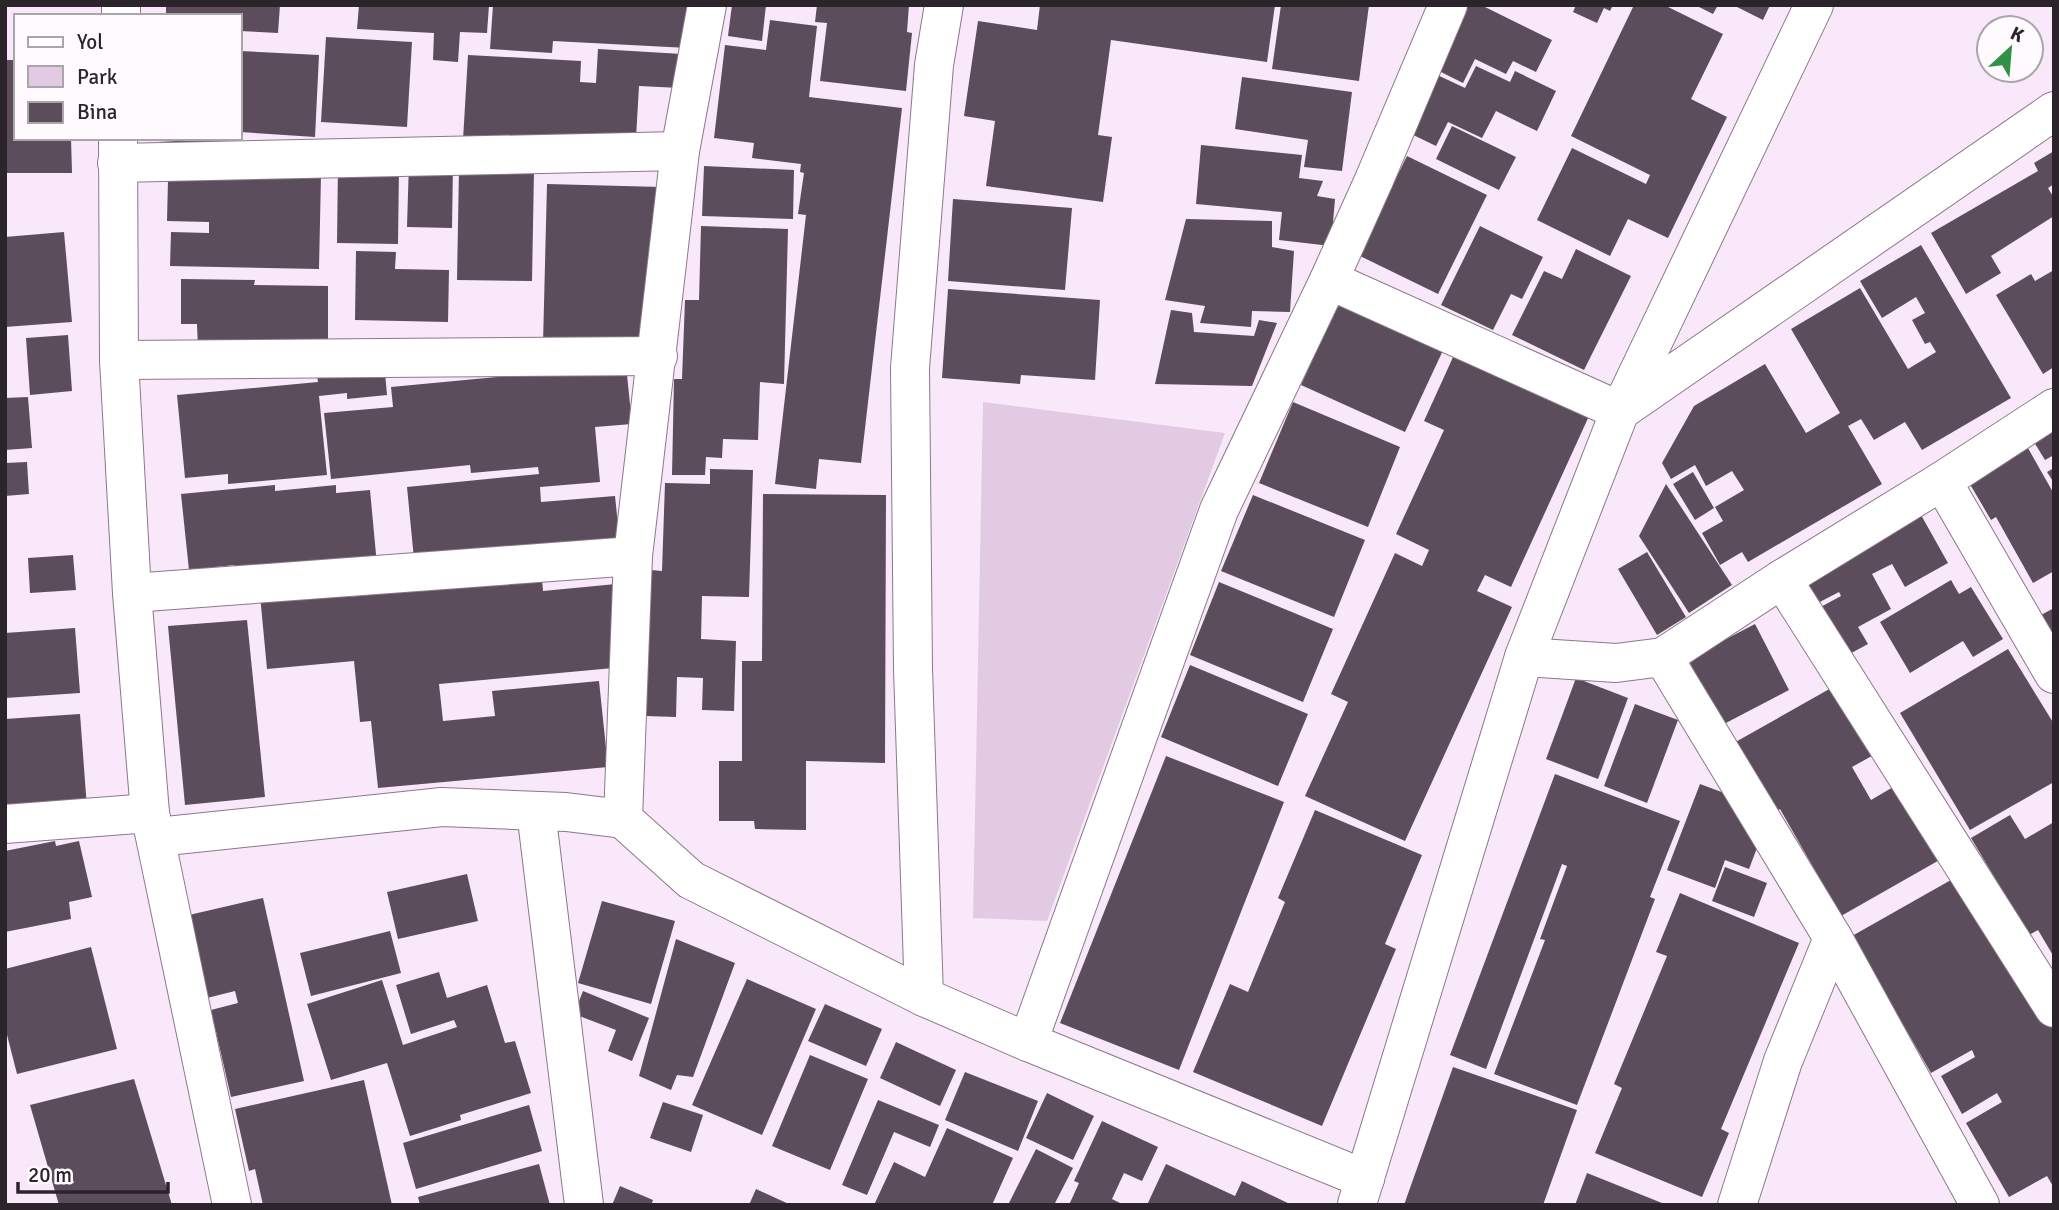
<svg xmlns="http://www.w3.org/2000/svg" width="2059" height="1210" font-family="Signika,sans-serif">
<style>
.green{fill:#e2cbe2}
.building{fill:#5b4d5c}
.lines{fill:none;stroke-linecap:round;stroke-linejoin:round}
.minor-casing{stroke:#897989;stroke-width:40}
.minor{stroke:#fff;stroke-width:38}
</style>
<rect width="100%" height="100%" fill="#f9e8fa"/>
<path class="green" d="M983,402L1225,433L1047,921L973,918Z"/>
<g class="building">
<path d="M166,5H280L278,33L240,31V16H166Z"/>
<path d="M359,5H489L487,33L460,32L458,62L433,60L434,33L357,29Z"/>
<path d="M493,5H690L688,48L553,41L552,53L490,49Z"/>
<path d="M732,5H766L762,41L728,36Z"/>
<path d="M817,5H909L907,32L912,33L906,91L820,81L827,23L815,22Z"/>
<path d="M1040,5H1275L1267,62L1111,40L1098,135L1112,137L1103,202L986,186L995,121L964,116L978,21L1037,30Z"/>
<path d="M1281,5H1369L1359,81L1272,69Z"/>
<path d="M1463,5H1481L1552,40L1536,72L1513,61L1506,74L1475,59L1463,83L1433,68Z"/>
<path d="M1576,5H1613L1610,11L1604,8L1597,23L1573,12Z"/>
<path d="M1634,5H1664L1723,34L1691,99L1727,117L1668,238L1628,219L1610,256L1537,220L1572,148L1646,184L1650,175L1571,136Z"/>
<path d="M1695,5H1718L1713,14Z"/>
<path d="M1733,5H1770L1763,20Z"/>
<path d="M770,20L817,26L809,97L902,108L861,463L819,459L816,489L775,484L806,215L798,214L804,173L800,172L801,164L752,158L754,143L714,138L725,45L766,50Z"/>
<path d="M326,37L412,42L407,127L321,122Z"/>
<path d="M598,49L682,54L680,88L639,86L636,138L463,140L468,55L581,61L580,82L596,83Z"/>
<path d="M240,51L319,55L315,137L240,132Z"/>
<path d="M5,60H16V138H71L72,173H5Z"/>
<path d="M1476,66L1510,82L1515,71L1556,91L1537,131L1496,111L1482,138L1448,122L1436,146L1403,130L1431,72L1465,88Z"/>
<path d="M1242,77L1352,92L1342,171L1304,167L1308,140L1235,129Z"/>
<path d="M1452,126L1516,157L1499,190L1436,159Z"/>
<path d="M159,138H216L215,144L158,141Z"/>
<path d="M1201,145L1302,155L1299,178L1323,181L1317,196L1335,199L1331,246L1279,240L1282,212L1196,204Z"/>
<path d="M2054,151V184L2048,188L2054,198V216L1991,256L2001,273L1966,294L1931,233L2038,171L2034,163Z"/>
<path d="M1407,156L1487,195L1438,294L1358,255Z"/>
<path d="M409,162L453,163L452,228L407,227Z"/>
<path d="M338,165L399,166L398,244L337,243Z"/>
<path d="M704,166L794,170L793,219L702,216Z"/>
<path d="M459,169L534,170L532,281L457,280Z"/>
<path d="M210,173L321,175L319,269L170,266L171,232L209,233V222L167,221L168,180L210,181Z"/>
<path d="M547,184L661,187L649,346L543,344Z"/>
<path d="M953,199L1072,208L1065,290L948,281Z"/>
<path d="M1186,219L1272,221V247L1294,251L1290,312L1252,311L1251,327L1200,323L1205,306L1165,300Z"/>
<path d="M701,226L788,229L784,384L760,382L758,440L723,439L722,458L706,457L705,475H672L674,379H682L685,300H699Z"/>
<path d="M1480,226L1543,257L1522,299L1511,294L1493,330L1441,305Z"/>
<path d="M64,232L72,322L5,327V237Z"/>
<path d="M1921,245L2011,398L1922,450L1905,422L1874,440L1861,419L1848,426L1882,484L1748,562L1742,552L1720,565L1702,533L1723,521L1715,507L1744,490L1732,471L1706,486L1695,465L1671,479L1662,463L1694,406L1765,364L1806,433L1840,413L1791,329L1860,288L1908,369L1936,352L1930,342L1925,344L1912,320L1925,313L1916,297L1882,318L1860,281Z"/>
<path d="M1576,249L1631,276L1584,370L1512,335L1544,271L1562,279Z"/>
<path d="M356,251L396,252L395,269L449,270L448,322L355,320Z"/>
<path d="M2054,270V367L2043,374L1996,295L2031,274L2035,281Z"/>
<path d="M181,279L255,280L254,285L328,286V350L198,349L197,324H181Z"/>
<path d="M948,289L1100,300L1095,380L1021,375L1020,384L942,378Z"/>
<path d="M1340,299L1445,346L1405,432L1301,385Z"/>
<path d="M1171,310L1192,313L1194,332L1254,336L1259,320L1277,323L1252,386L1155,384Z"/>
<path d="M68,335L72,391L30,395L26,338Z"/>
<path d="M1454,355L1589,416L1511,587L1485,575L1477,591L1512,607L1405,841L1305,796L1348,702L1331,694L1395,553L1422,566L1429,550L1396,534L1444,430L1424,421Z"/>
<path d="M384,362L387,395L347,399V393L319,396L327,475L228,484V474L185,478L177,395L318,382L316,368Z"/>
<path d="M626,365L632,424L595,427L600,482L540,487L541,502L615,496L620,544L414,559L407,487L539,474L538,467L471,473L470,465L331,479L324,413L393,407L391,387Z"/>
<path d="M28,397L32,448L5,450V398Z"/>
<path d="M1293,402L1400,447L1368,527L1259,483Z"/>
<path d="M2054,424V455L2045,460L2031,437Z"/>
<path d="M2024,441L2054,494V571L2033,583L1996,517L1991,520L1964,474Z"/>
<path d="M27,462L29,494L5,496V463Z"/>
<path d="M2054,468V483L2047,472Z"/>
<path d="M710,469L753,470L749,597L702,596L701,639L736,641L734,711L702,710L703,678L677,677L676,717L646,716L651,570L662,571L665,483L710,484Z"/>
<path d="M1693,472L1714,508L1695,520L1673,484Z"/>
<path d="M1666,484L1732,585L1689,613L1639,536Z"/>
<path d="M275,485V491L336,485V493L370,490L377,565L235,575L234,565L189,570L181,494Z"/>
<path d="M763,494L886,495L885,763L806,761V830L755,829L754,821H719V761H742V661H762Z"/>
<path d="M1253,495L1365,540L1334,617L1221,571Z"/>
<path d="M1921,515L1948,563L1905,587L1892,564L1872,574L1891,609L1858,627L1868,644L1844,657L1817,609L1841,596L1839,592L1814,605L1800,581Z"/>
<path d="M1647,552L1686,617L1657,635L1618,569Z"/>
<path d="M73,555L76,590L30,593L28,558Z"/>
<path d="M542,579L543,591L616,584L624,667L439,684L443,721L495,716L492,691L599,681L608,767L378,788L371,721L360,722L354,661L267,669L260,595L346,587L348,597Z"/>
<path d="M1951,580L1959,594L1971,587L2003,639L1973,657L1963,641L1910,673L1880,622Z"/>
<path d="M1219,582L1333,629L1303,702L1190,655Z"/>
<path d="M2054,608V638L2041,615Z"/>
<path d="M247,620L265,797L185,805L168,626Z"/>
<path d="M1755,624L1789,690L1722,725L1688,659Z"/>
<path d="M75,628L80,693L5,698V633Z"/>
<path d="M2008,649L2054,724V782L1970,830L1900,713Z"/>
<path d="M1190,665L1308,714L1278,786L1161,737Z"/>
<path d="M1576,678L1628,698L1598,779L1546,759Z"/>
<path d="M1840,683L1879,752L1852,767L1871,800L1900,783L1943,858L1841,916L1780,809L1773,813L1732,744Z"/>
<path d="M1635,704L1678,720L1647,803L1604,786Z"/>
<path d="M80,714L87,808L5,814V719Z"/>
<path d="M1166,756L1284,802L1179,1070L1060,1023Z"/>
<path d="M1555,774L1680,821L1650,897L1655,899L1577,1105L1494,1074L1545,940L1540,939L1567,866L1562,864L1486,1069L1450,1055Z"/>
<path d="M1700,784L1735,797L1760,840L1749,869L1725,860L1715,888L1667,870Z"/>
<path d="M1315,810L1422,855L1385,944L1396,949L1322,1126L1193,1072L1230,984L1248,992L1285,902L1278,898Z"/>
<path d="M2010,815L2025,839L2054,822V957L2038,930L2029,935L1971,838Z"/>
<path d="M55,841L56,846L79,841L92,897L69,902L71,919L5,932V851Z"/>
<path d="M1725,867L1767,883L1754,917L1712,901Z"/>
<path d="M467,874L478,921L398,939L387,892Z"/>
<path d="M1958,876L2026,979L2054,1028V1157L2052,1158L2054,1162V1188L2047,1176L2009,1197L1966,1123L2002,1102L1997,1093L1962,1114L1941,1076L1975,1057L1972,1050L1931,1073L1852,936Z"/>
<path d="M1680,893L1799,943L1721,1129L1729,1133L1702,1197L1595,1153L1622,1088L1614,1084L1667,956L1656,952Z"/>
<path d="M263,898L304,1081L231,1097L211,1010L238,1003L235,991L207,998L189,915Z"/>
<path d="M602,901L675,921L651,1004L578,983Z"/>
<path d="M390,931L401,973L311,996L300,953Z"/>
<path d="M676,939L735,963L693,1077L677,1075L671,1090L639,1076Z"/>
<path d="M91,947L117,1049L17,1074L5,1027V969Z"/>
<path d="M439,972L447,998L487,985L505,1043L515,1041L531,1093L460,1115L461,1120L410,1136L387,1063L331,1080L307,1004L382,980L403,1045L457,1027L454,1020L411,1034L396,985Z"/>
<path d="M747,979L816,1009L762,1135L692,1105Z"/>
<path d="M583,991L649,1018L632,1061L608,1051L616,1030L574,1014Z"/>
<path d="M825,1004L882,1029L866,1066L808,1041Z"/>
<path d="M896,1042L956,1070L940,1106L880,1078Z"/>
<path d="M810,1055L868,1079L830,1170L772,1146Z"/>
<path d="M1453,1067L1577,1110L1543,1205H1404Z"/>
<path d="M965,1072L1038,1101L1018,1151L945,1120Z"/>
<path d="M134,1079L172,1205H59L30,1105Z"/>
<path d="M364,1080L392,1205H263L255,1169L249,1171L235,1109Z"/>
<path d="M1047,1093L1094,1116L1073,1160L1026,1138Z"/>
<path d="M878,1100L939,1125L930,1147L894,1132L867,1195L842,1185Z"/>
<path d="M663,1102L703,1115L691,1152L650,1138Z"/>
<path d="M529,1105L542,1151L416,1189L403,1143Z"/>
<path d="M1102,1121L1158,1147L1142,1181L1124,1173L1112,1199L1124,1205H1069L1079,1183L1074,1181Z"/>
<path d="M947,1128L1013,1158L992,1205H874L894,1162L925,1177Z"/>
<path d="M1036,1149L1073,1168L1054,1205H1008Z"/>
<path d="M539,1164L550,1205H420L418,1197Z"/>
<path d="M1166,1164L1235,1196L1242,1181L1292,1205H1147Z"/>
<path d="M1587,1173L1667,1205H1575Z"/>
<path d="M620,1186L653,1200L651,1205H612Z"/>
<path d="M756,1189L791,1205H749Z"/>
</g>
<g class="lines">
<g class="minor-casing">
<g id="minor">
<path d="M121,16V5"/>
<path d="M118,138L119,360L132,593L150,813L232,1205"/>
<path d="M117,163L680,151"/>
<path d="M1329,280L1620,411L2054,111"/>
<path d="M119,360L658,356"/>
<path d="M1942,481L2054,674"/>
<path d="M1782,579L2054,1008"/>
<path d="M132,593L633,556"/>
<path d="M1524,657L1616,663L1663,657L1782,579L1942,481L2054,408"/>
<path d="M1663,657L1833,938L1980,1205"/>
<path d="M536,811L584,1205"/>
<path d="M623,819L633,556L680,151L707,5"/>
<path d="M5,824L150,813"/>
<path d="M157,837L442,807L566,812L623,819L691,880L924,997L1028,1042L1365,1179"/>
<path d="M924,997L913,669L910,368L934,65L944,5"/>
<path d="M1028,1042L1219,510L1329,280L1374,180L1448,5"/>
<path d="M1357,1204L1524,657L1620,411L1814,5"/>
<path d="M1737,1205L1783,1061L1833,938"/>
</g>
</g>
<use href="#minor" class="minor"/>
</g>
<rect width="2059" height="1210" fill="none" stroke="#2b252b" stroke-width="14"/>
<rect x="14" y="14" width="228" height="126" fill="#fefafe" stroke="#aaa5aa" stroke-width="2"/>
<rect x="28" y="37" width="35" height="10" fill="#ffffff" stroke="#aaa5aa" stroke-width="2"/>
<text x="77" y="49" font-size="21" fill="#2b252b">Yol</text>
<rect x="28" y="66" width="35" height="21" fill="#e2cbe2" stroke="#aaa5aa" stroke-width="2"/>
<text x="77" y="84" font-size="21" fill="#2b252b">Park</text>
<rect x="28" y="102" width="35" height="21" fill="#5b4d5c" stroke="#aaa5aa" stroke-width="2"/>
<text x="77" y="119" font-size="21" fill="#2b252b">Bina</text>
<g transform="translate(2010 49) rotate(26)"><circle r="33" fill="#fefafe" stroke="#aaa5aa" stroke-width="2"/>
<path d="M0-5L12 26L0 18L-12 26Z" fill="#319245"/>
<text y="-10" font-size="19" font-weight="bold" text-anchor="middle" fill="#2b252b">K</text>
</g>
<path d="M18 1182v10h150v-10" fill="none" stroke="#2b252b" stroke-width="3.5"/>
<text x="28" y="1182" font-size="21" fill="#2b252b" stroke="#fefafe" stroke-width="5" paint-order="stroke">20 m</text>
</svg>
